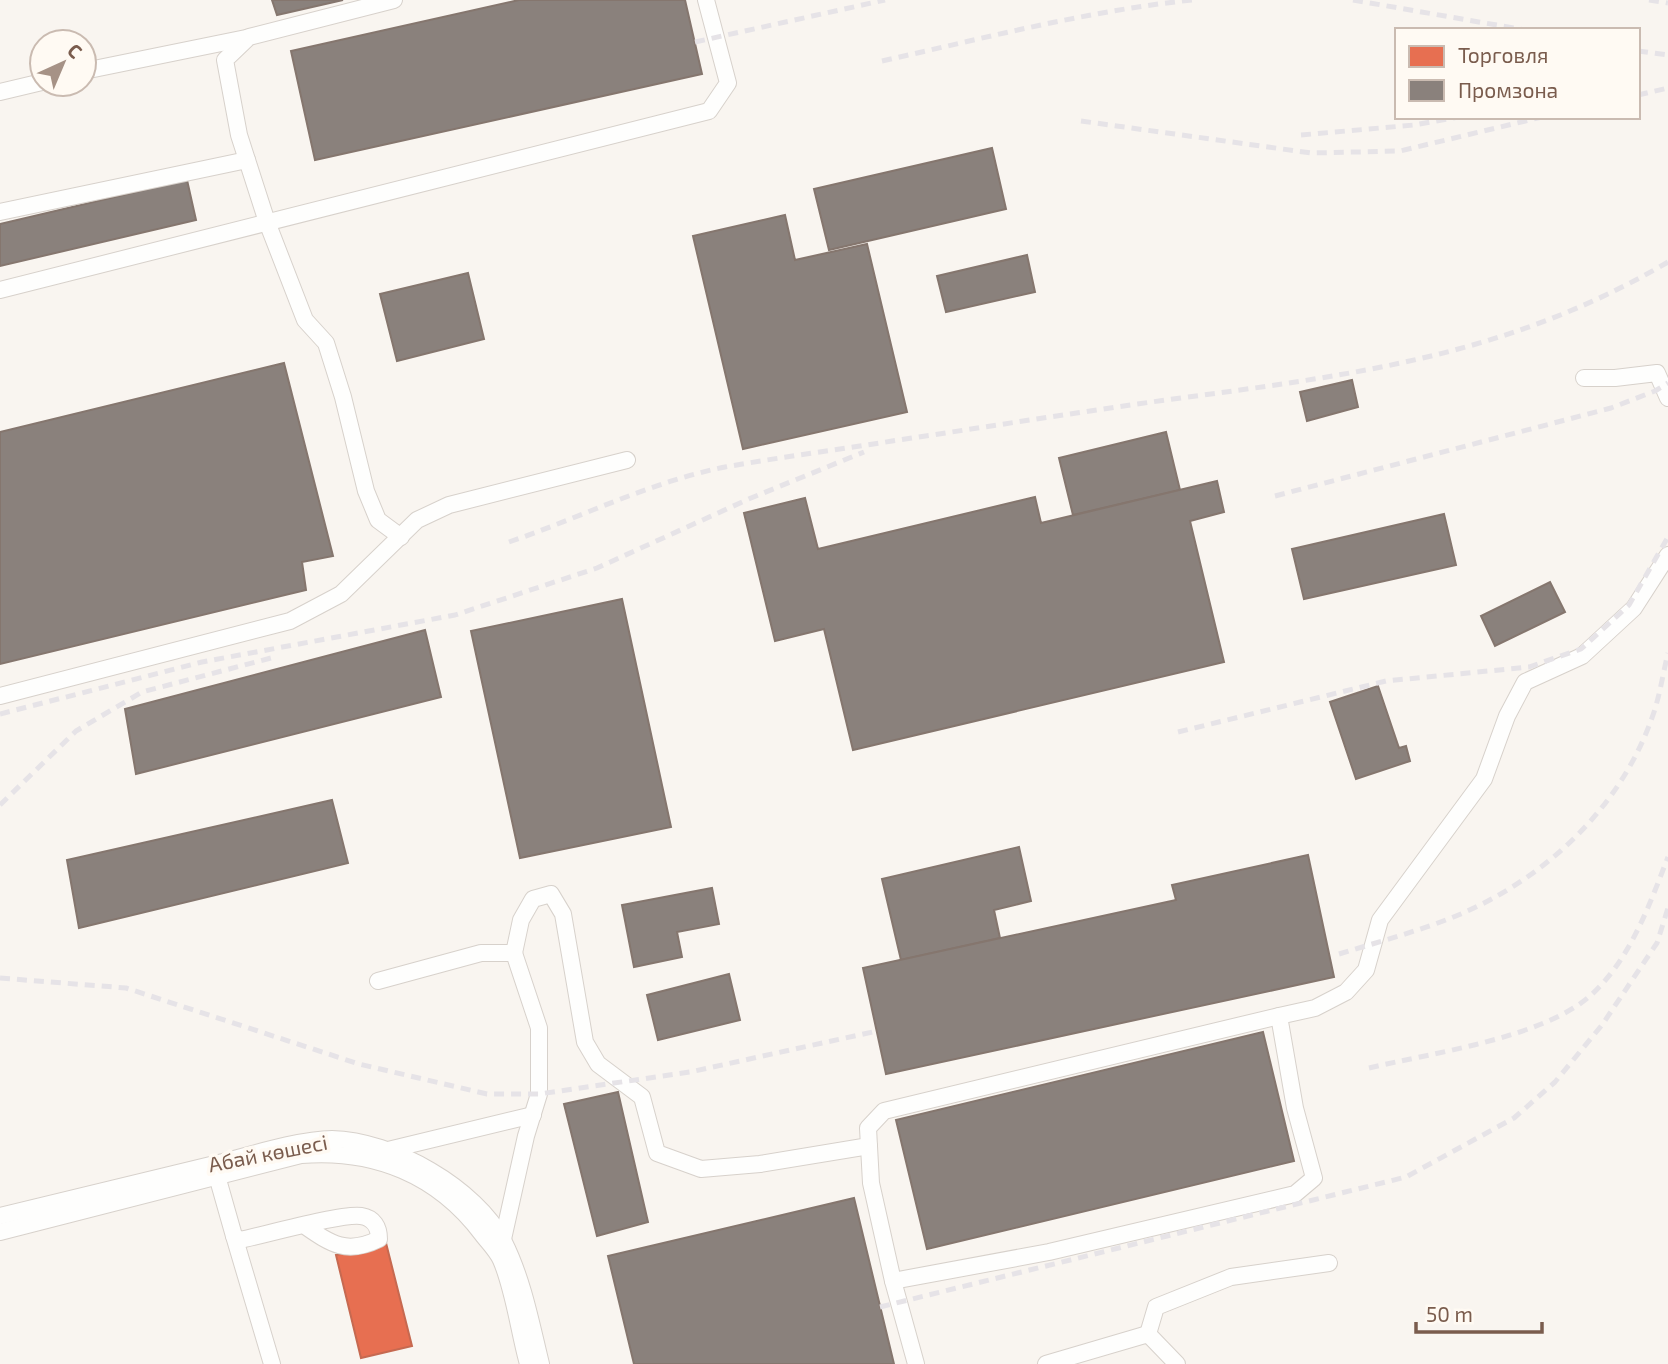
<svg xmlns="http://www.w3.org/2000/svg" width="1668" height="1364" font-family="'Exo 2',sans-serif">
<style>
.shops{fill:#e76f51;stroke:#c66950;stroke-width:2}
.industry{fill:#8a817c;stroke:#85766e;stroke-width:2}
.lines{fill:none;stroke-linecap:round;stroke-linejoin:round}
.minor-casing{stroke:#d7d1cb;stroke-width:18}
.minor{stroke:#fefefd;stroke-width:16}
.rail{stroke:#e6e3e7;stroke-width:5;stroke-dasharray:10 7;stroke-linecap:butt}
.labels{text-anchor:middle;stroke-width:7;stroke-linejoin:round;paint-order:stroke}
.street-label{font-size:21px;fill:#7a5c4d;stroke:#fffaf3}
</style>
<rect width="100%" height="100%" fill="#f9f5f0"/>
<path class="shops" d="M386,1243L412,1346L361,1358L336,1255Z"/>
<g class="industry">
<path d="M272,0H343L277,15Z"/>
<path d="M519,0H685L702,74L315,160L291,51Z"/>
<path d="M992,148L1006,209L829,250L814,189Z"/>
<path d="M187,180L196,220L0,266V224Z"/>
<path d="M785,215L795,260L867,244L907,412L743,449L693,236Z"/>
<path d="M1027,255L1035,292L946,312L937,276Z"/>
<path d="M468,273L484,339L397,361L380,294Z"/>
<path d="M284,363L333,556L302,562L306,590L0,664V432Z"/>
<path d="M1352,380L1358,407L1307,421L1300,392Z"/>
<path d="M1166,432L1180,490L1073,515L1059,458Z"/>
<path d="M1217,481L1224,512L1190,521L1224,662L853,750L824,629L775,641L744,513L805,498L818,549L1035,497L1041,523Z"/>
<path d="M1444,514L1456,565L1304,599L1292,549Z"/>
<path d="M1550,582L1565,612L1495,646L1481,616Z"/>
<path d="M622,599L671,827L520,858L471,631Z"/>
<path d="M425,630L441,697L136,774L125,709Z"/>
<path d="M1378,686L1399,748L1406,746L1410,761L1356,779L1330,702Z"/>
<path d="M332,800L348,863L79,928L67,860Z"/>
<path d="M1019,847L1031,901L994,910L1000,938L901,960L882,879Z"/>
<path d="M1308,855L1334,977L886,1074L863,968L1176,900L1172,885Z"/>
<path d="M712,888L719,924L677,932L682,957L634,967L622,905Z"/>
<path d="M729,974L740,1020L658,1040L647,995Z"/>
<path d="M1263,1032L1294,1161L927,1249L896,1120Z"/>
<path d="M618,1092L648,1222L597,1236L564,1104Z"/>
<path d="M854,1198L894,1364H634L608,1256Z"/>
</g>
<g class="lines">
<g class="minor-casing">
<g id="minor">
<path d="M394,0L249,37L225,60L239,135L267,222L305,320L326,343L343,397L366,491L378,520L401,537"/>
<path d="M84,71L246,38"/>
<path d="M0,92L42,82"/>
<path d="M0,212L247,160"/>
<path d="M0,290L709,111L728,83L706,0"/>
<path d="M1584,378H1615L1657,373L1668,398"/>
<path d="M0,696L290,621L341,594L417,520L449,505L627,460"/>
<path d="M514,953L521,920L533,899L551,894L563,914L585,1042L598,1064L642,1097L657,1153L701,1169L760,1164L869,1146"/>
<path d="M378,981L481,953H514L539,1028V1094L526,1136L503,1239"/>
<path d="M388,1150L533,1115"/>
<path d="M217,1176L234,1236L240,1240C264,1235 342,1213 361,1216C374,1218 379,1227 379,1239C347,1255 331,1244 305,1226"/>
<path d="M0,1216C74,1198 148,1180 223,1162C253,1154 302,1139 332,1139C392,1140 477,1188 504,1242C523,1280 531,1323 541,1364"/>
<path d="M0,1232L301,1155C374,1149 438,1175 482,1234C488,1242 497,1251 501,1260C514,1290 519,1332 528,1364"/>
<path d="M234,1236L272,1364"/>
<path d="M893,1281L871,1183L868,1128L884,1111L1279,1016"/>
<path d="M1148,1334L1156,1307L1231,1277L1329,1263"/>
<path d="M916,1364L893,1281L1049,1252L1295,1194L1314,1178L1295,1108L1279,1016L1315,1008L1346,992L1366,970L1380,920L1484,779L1507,716L1525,682L1582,656L1634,608L1668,555"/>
<path d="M1046,1364L1148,1334L1177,1364"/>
</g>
</g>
<use href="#minor" class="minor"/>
<g class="rail">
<path d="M1353,0L1525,30"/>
<path d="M1649,0L1668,3"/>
<path d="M695,42L885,0"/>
<path d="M1638,51L1668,55"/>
<path d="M882,61C985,38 1087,11 1192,0"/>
<path d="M1638,95L1668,88"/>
<path d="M1081,121L1311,153L1400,151L1542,117"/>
<path d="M1301,135L1414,125L1458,117"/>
<path d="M1275,496L1611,408L1655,391L1668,383"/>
<path d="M509,542C582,517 650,482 725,467C781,457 837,450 892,441C986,427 1079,412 1173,399C1353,375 1508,356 1668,262"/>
<path d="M0,714L202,662L455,615L597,568L751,498L864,452"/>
<path d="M1178,732L1386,681L1529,667L1581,649L1629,605L1668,537"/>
<path d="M0,805L76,731L142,692L271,658"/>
<path d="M1339,954C1378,942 1419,931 1456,916C1545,879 1621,808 1653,715C1660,695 1663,673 1668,653"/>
<path d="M0,978L126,988L359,1064L487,1094H539L690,1072L877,1031"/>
<path d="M1369,1068C1432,1053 1542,1038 1590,996C1630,960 1649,906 1668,857"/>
<path d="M880,1307L1406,1177L1514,1118L1555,1082L1602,1025L1657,943L1668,908"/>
</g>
</g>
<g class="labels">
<g class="street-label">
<text transform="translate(268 1154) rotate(-11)" y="7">Абай көшесі</text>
</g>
</g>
<rect x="1395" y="28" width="245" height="91" fill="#fffaf3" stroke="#cabbb1" stroke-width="2"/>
<rect x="1409" y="46" width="35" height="21" fill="#e76f51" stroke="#cabbb1" stroke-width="2"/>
<text x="1458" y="63" font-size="21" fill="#7a5c4d">Торговля</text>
<rect x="1409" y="80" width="35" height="21" fill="#8a817c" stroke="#cabbb1" stroke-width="2"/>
<text x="1458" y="98" font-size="21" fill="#7a5c4d">Промзона</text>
<g transform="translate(63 63) rotate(44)"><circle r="33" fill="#fffaf3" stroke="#cabbb1" stroke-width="2"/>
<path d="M0-5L12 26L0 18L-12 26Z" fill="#a69286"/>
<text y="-10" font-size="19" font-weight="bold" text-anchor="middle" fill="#7a5c4d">С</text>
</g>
<path d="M1416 1322v10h126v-10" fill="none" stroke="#7a5c4d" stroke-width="3.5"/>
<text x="1426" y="1322" font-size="21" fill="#7a5c4d" stroke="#fffaf3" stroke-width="5" paint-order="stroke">50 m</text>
</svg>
